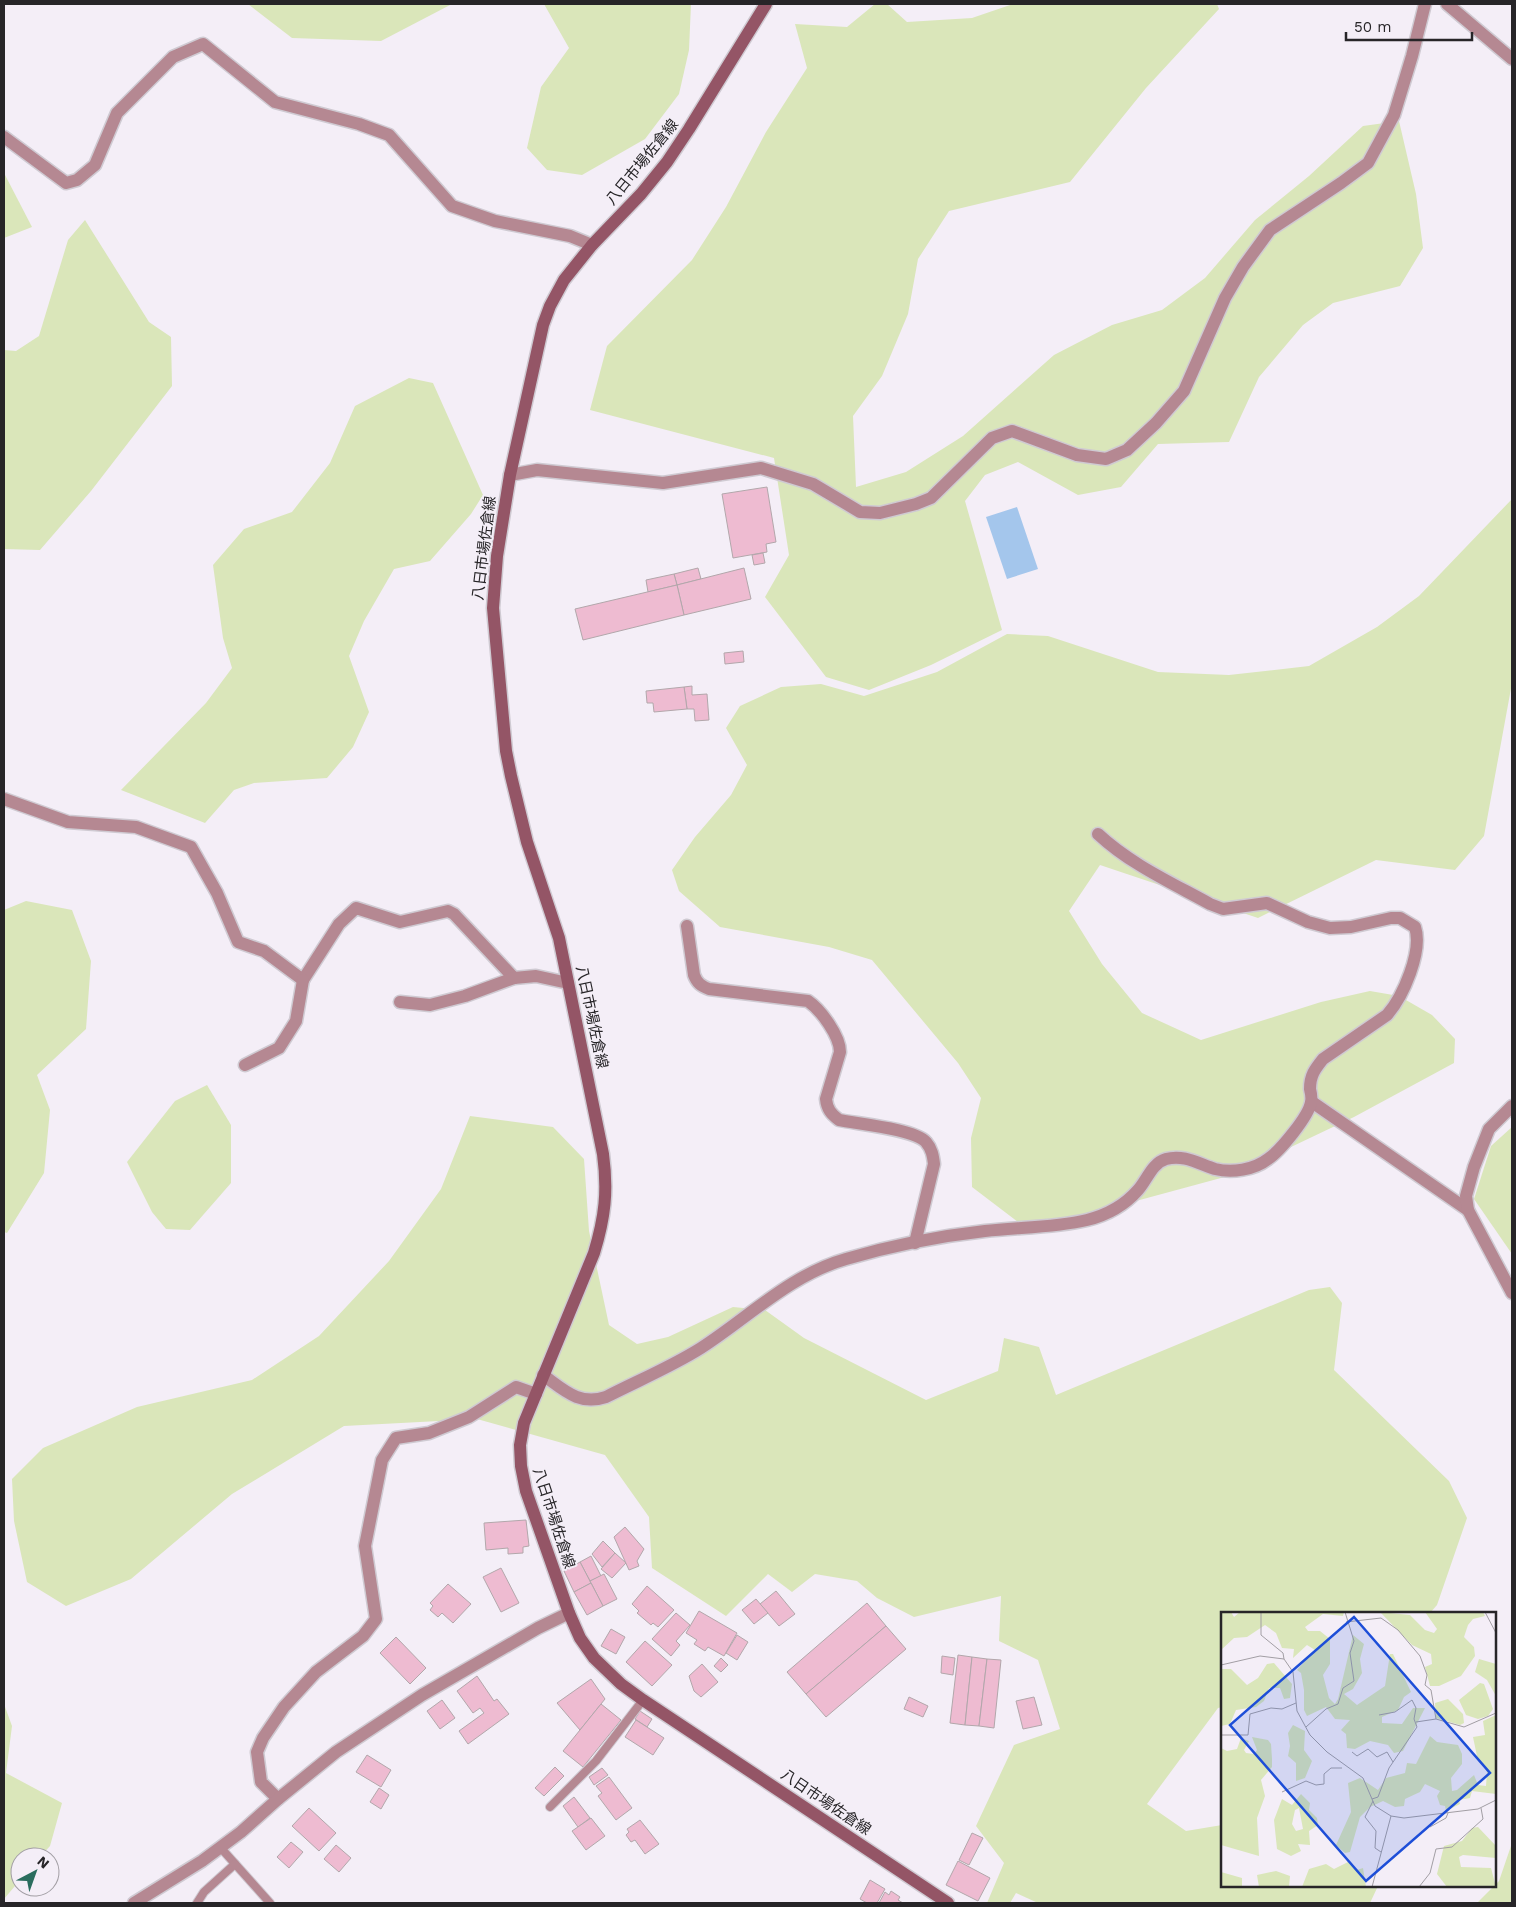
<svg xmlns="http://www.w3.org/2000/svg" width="1516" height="1907" font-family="'Work Sans','Noto Sans JP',sans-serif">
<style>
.green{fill:#dae6ba}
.water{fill:#a4c6ec}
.building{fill:#eebbd1;stroke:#b2a7ab}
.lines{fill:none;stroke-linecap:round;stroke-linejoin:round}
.service-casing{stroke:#cfcad2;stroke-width:10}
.minor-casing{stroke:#cfcad2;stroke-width:15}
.tertiary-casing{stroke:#cfcad2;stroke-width:15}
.secondary-casing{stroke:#cfcad2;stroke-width:15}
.service{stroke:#b58892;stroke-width:8}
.minor{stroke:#b58892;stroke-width:12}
.tertiary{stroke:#b58892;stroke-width:12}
.secondary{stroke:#945566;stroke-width:12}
.labels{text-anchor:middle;stroke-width:4;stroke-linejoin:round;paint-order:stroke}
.street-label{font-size:15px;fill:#272528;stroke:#f4eef7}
.inset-road{fill:none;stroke:#a29ea4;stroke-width:1}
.view{fill:#1d4ed8;fill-opacity:0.15;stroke:#1d4ed8;stroke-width:2.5}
.inset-edge{fill:none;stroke:#272528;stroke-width:2.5}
</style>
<rect width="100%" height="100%" fill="#f4eef7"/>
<g class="green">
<path d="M248,4H452L381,41L292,38Z"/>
<path d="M544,4H691L689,50L679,94L645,139L582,175L547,170L527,148L541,87L569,48Z"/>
<path d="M875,4H887L907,22L972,18L1013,4H1217L1219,9L1146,88L1070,182L949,211L918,259L908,314L882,376L853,416L856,487L906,472L963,436L1054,355L1112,325L1162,310L1205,278L1255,220L1309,176L1363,126L1399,121L1416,194L1423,248L1400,286L1333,303L1303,325L1259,377L1229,442L1158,444L1121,487L1078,495L1018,462L985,475L965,501L1002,630L931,665L869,690L826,677L765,597L789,555L774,458L590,410L607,346L692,260L726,207L766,132L807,68L795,24L847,27Z"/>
<path d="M4,173L32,227L4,238Z"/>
<path d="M85,220L149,322L171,337L172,386L91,491L40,550L4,549V350L16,351L39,336L68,240Z"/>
<path d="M409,378L433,383L483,495L471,514L430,561L394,569L364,621L349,656L369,712L353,747L327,778L254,783L234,790L205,823L121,790L206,703L232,668L223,638L213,565L244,529L292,512L330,463L355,406Z"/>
<path d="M1512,499V683L1484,836L1455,870L1376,860L1258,918L1100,865L1069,911L1102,964L1142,1013L1201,1040L1321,1002L1370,991L1399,996L1432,1015L1455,1039L1454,1063L1354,1117L1232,1175L1088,1214L1049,1229L1022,1225L972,1187L971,1138L981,1098L958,1063L872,960L829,947L720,927L679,891L672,870L695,837L731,795L747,765L726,728L740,706L781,687L821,684L864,696L937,672L1007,634L1048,636L1158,672L1229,675L1309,666L1377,627L1419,596Z"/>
<path d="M26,901L72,910L91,961L86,1029L37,1075L50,1110L44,1173L7,1233L4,1232V910Z"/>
<path d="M207,1085L231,1125V1183L190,1230L166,1229L152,1212L127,1162L175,1101Z"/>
<path d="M470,1116L553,1127L584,1159L589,1231L609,1325L637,1344L668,1337L733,1307L765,1310L804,1338L926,1400L998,1371L1004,1338L1039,1347L1056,1395L1309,1290L1330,1287L1342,1303L1334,1370L1449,1481L1467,1518L1437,1605L1430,1613H1222V1707L1218,1708L1147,1804L1186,1831L1222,1825V1886H1378L1370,1903H1038L1016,1893L1010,1903H987L1004,1863L976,1826L1014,1745L1060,1729L1038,1660L999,1641L1001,1596L914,1617L877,1598L857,1581L815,1574L792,1592L768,1574L726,1616L652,1568L649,1517L605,1455L477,1419L344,1426L232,1494L131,1579L66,1606L27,1582L14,1521L12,1479L43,1448L137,1407L252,1380L319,1336L389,1261L441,1189Z"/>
<path d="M1512,1127V1254L1474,1199L1491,1146Z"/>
<path d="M4,1704L12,1726L6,1773L62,1803L50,1846L40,1857H20V1880L4,1899Z"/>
<path d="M1512,1843V1903H1477L1499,1881Z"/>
</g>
<path class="water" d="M1017,507L1038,569L1007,579L986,517Z"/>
<g class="building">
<path d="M767,487L776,542L766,544L767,552L733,558L722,494Z"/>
<path d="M763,553L765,563L754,565L752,555Z"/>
<path d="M698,568L701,579L677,585L674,574Z"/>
<path d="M744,568L751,599L684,615L677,585Z"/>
<path d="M674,574L677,585L648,592L646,580Z"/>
<path d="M677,585L684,615L583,640L575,609Z"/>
<path d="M743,651L744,662L725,664L724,653Z"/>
<path d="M692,686V695L707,694L709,720L695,721L694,709H687L684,687Z"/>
<path d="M684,687L687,709L654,712L653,703H647L646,691Z"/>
<path d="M526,1520L529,1546L523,1547V1553L508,1554V1548L486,1550L484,1523Z"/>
<path d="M625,1527L644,1549L637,1561L639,1566L629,1570L614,1537Z"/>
<path d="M603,1541L615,1553L602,1567L592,1554Z"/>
<path d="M615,1553L626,1563L612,1578L601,1569Z"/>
<path d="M591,1556L601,1576L590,1581L580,1562Z"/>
<path d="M580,1562L591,1583L574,1592L564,1571Z"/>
<path d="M501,1568L519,1603L501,1612L483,1577Z"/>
<path d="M604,1574L617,1599L603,1606L590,1581Z"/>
<path d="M591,1583L603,1606L587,1615L574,1592Z"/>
<path d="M448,1584L471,1604L453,1623L442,1613L438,1617L430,1610L433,1606L430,1603Z"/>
<path d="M647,1586L674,1610L658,1627L653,1623L651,1625L637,1613L639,1611L632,1604Z"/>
<path d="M776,1591L795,1614L779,1626L760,1604Z"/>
<path d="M756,1599L768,1613L754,1624L742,1610Z"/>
<path d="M867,1603L886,1626L806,1694L787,1672Z"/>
<path d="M699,1611L737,1633L724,1656L708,1647L705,1651L694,1644L697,1640L686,1633Z"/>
<path d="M676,1613L690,1625L676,1641L680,1645L671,1656L652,1639Z"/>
<path d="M886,1626L906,1649L826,1717L806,1694Z"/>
<path d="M611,1629L625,1637L616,1654L601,1646Z"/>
<path d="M737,1635L748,1642L737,1660L726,1653Z"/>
<path d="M396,1637L426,1668L410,1684L380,1653Z"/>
<path d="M645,1641L672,1665L652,1686L626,1662Z"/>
<path d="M958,1655L972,1657L965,1725L950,1723Z"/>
<path d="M942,1656L955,1658L953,1675L941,1673Z"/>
<path d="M972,1657L987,1659L979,1726L965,1725Z"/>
<path d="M721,1658L728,1665L721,1672L714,1666Z"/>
<path d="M987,1659L1001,1660L994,1728L979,1726Z"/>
<path d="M702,1664L718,1682L701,1697L694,1691L689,1676Z"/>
<path d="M477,1676L494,1701L497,1699L509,1714L468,1744L459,1731L484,1713L480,1708L473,1713L457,1691Z"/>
<path d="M591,1679L605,1699L580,1730L557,1703Z"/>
<path d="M909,1697L928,1706L923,1717L904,1709Z"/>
<path d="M1034,1697L1042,1725L1023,1729L1016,1701Z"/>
<path d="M442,1700L455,1718L440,1729L427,1711Z"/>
<path d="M601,1704L621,1720L583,1767L563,1751Z"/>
<path d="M640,1711L652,1719L647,1727L635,1719Z"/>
<path d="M636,1720L664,1738L653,1755L625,1737Z"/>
<path d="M367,1755L391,1770L381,1787L356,1772Z"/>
<path d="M555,1767L564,1776L544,1796L535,1788Z"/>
<path d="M602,1768L608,1775L594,1785L589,1777Z"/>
<path d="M609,1777L632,1808L616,1820L598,1796L602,1793L596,1786Z"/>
<path d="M379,1788L389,1795L381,1809L370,1802Z"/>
<path d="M574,1797L590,1818L578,1827L563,1806Z"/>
<path d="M309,1808L336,1833L319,1851L292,1826Z"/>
<path d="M591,1818L605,1836L586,1850L572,1831Z"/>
<path d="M640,1820L659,1844L645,1854L635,1840L631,1842L626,1835L629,1832L627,1829Z"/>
<path d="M972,1833L983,1838L969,1865L959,1860Z"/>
<path d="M291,1842L303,1852L289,1868L277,1857Z"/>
<path d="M336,1845L351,1858L339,1872L324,1859Z"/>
<path d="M958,1861L990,1878L978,1901L946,1885Z"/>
<path d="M870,1880L885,1889L877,1903H867L860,1899Z"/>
<path d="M891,1891L900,1897L898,1900L903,1903H879L885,1892L889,1895Z"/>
</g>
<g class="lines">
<g class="service-casing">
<g id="service">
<path d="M550,1807L596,1761L643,1700"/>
<path d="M220,1847L270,1903"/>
<path d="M197,1903L204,1892L235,1864"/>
</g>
</g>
<g class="minor-casing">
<g id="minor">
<path d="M1447,4L1512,59"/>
<path d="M4,137L66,183L77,180L95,165L117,113L173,57L203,44L275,102L359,124L389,135L452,206L495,221L570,236L592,245"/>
<path d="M510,475L537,470L663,483L761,468L813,484L860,512L880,513L916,504L931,498L992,438L1012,431L1077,455L1106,459L1127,450L1156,423L1184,391L1225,298L1243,267L1270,230L1341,183L1368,163L1394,115L1412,56L1425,4"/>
<path d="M4,799L68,822L136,827L191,847L217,893L238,942L264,951L303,980L339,924L356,908L400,922L448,911L454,914L514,978"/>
<path d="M687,926L694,975C697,983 701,986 709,989L808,1001C821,1010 840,1036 840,1052L826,1099C827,1109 831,1114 839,1120C859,1124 914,1129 926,1142C932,1149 933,1156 934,1164L915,1243"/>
<path d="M400,1002L430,1005L465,996L514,978L536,976L568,983"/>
<path d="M245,1065L279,1048L296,1021L303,980"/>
<path d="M1312,1102L1468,1210"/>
<path d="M1512,1106L1489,1129L1474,1167L1466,1196L1468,1210L1512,1293"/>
<path d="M543,1375C564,1390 579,1406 606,1397C637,1381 671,1367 701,1348C749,1317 790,1275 846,1259C890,1246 940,1236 985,1231C1019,1227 1053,1228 1087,1220C1107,1215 1124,1206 1138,1190C1147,1180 1152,1163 1166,1159C1184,1154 1199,1164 1215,1169C1232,1173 1254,1170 1268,1159C1280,1151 1309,1116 1311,1102C1312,1098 1311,1093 1310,1089C1310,1075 1315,1069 1323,1059L1387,1015C1403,997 1423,951 1415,927L1400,918H1391L1351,927L1330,928L1308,922L1267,903L1223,909L1210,904C1172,883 1130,864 1098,834"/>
<path d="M278,1799L261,1782L257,1752L263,1738L284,1707L316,1672L363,1636L376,1619L365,1546L382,1460L396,1438L429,1433L469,1417L516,1387L536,1394"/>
</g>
</g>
<g class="tertiary-casing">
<path id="tertiary" d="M134,1903L202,1861L241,1832L278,1799L336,1752L422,1695L538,1628L569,1613"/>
</g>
<g class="secondary-casing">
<path id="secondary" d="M766,4L689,129L667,162L641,194L592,245L564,280L550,306L543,325L510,475L497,556L493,608L506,751L511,776L527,842L559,938L603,1154C608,1191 605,1217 594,1253L524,1423L520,1445L521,1466L526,1491L569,1613L580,1638L594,1658L621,1684L643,1700L948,1903"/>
</g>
<use href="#service" class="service"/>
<use href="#minor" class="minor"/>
<use href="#tertiary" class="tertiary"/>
<use href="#secondary" class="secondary"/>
</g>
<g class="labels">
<g class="street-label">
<text transform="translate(642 162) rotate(-51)" y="5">八日市場佐倉線</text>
<text transform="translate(484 548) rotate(-83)" y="5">八日市場佐倉線</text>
<text transform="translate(592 1017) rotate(78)" y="5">八日市場佐倉線</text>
<text transform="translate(554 1518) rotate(72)" y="5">八日市場佐倉線</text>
<text transform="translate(826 1802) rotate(34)" y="5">八日市場佐倉線</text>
</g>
</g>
<g transform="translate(1221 1612)">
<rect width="275" height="275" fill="#f4eef7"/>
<path d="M0,0H10L13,5L19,0H123L122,4L102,2L84,15L87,19H99L109,27V52L102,63L108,86L114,92L117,87L132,23L143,32L139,47L141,61L132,77L123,82L136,93L164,74L169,42H172L190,80L183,85L177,98L161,105V111L181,112L192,96H204L182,139L173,141L167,133L149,129L134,137L126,136L125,122L120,118L129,108L114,107L105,95L86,104L83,98V78L80,61L76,58L94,38L86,33L72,46L73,37L61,36L55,21L44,13L26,25L13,26L0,38ZM159,0L189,3L204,18L213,21L216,17L204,0H262L264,4L252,7L247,13L243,25L253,35L254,44L240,64L218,74H209L204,55L211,52L210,42L191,33ZM258,47L275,52V84L266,68L254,60ZM53,51L71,72L69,86L63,87L59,76H48L43,89L35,95L15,98L9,112L0,114V57H10L26,73L37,66L46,52ZM259,71L263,72L272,97L267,104L257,107L245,103L238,88ZM227,87L242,102L243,111L239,113L215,106L214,91ZM275,103V182L251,179L249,186L238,188L239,192L225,199L224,194L219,193L216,184L219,179L204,172L199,180L184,187L183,194L174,195L162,189L149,195L139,205L129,240L124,241L115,233L130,200L127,171L139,166L157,178L165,166L184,161L186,151L195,152L209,124L216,130L237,133L241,142V152L230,166L231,179L236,178L253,163L257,173L265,174L266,160L261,150L257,149L252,125L264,123L262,109ZM72,113L84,119L83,138L91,149L84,166L75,169V151L67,144L69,134L67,121ZM31,125L47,128L50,132L51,147V155L40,168L44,184L36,206L38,244L0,233V136L6,139L16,137L20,126L28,129L23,138L25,141L33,142L36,138ZM80,182L89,191L88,198L96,206L97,213L88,219L89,233L77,232L80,239L70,244L56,237L53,208L61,187L71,193ZM78,196L82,217L75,219L71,212L74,198ZM257,215L275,234V246L242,243L238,245L240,255L270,256L275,275H226L216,262L223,234L241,229L251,216ZM127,250L136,258L142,256L145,275H81L88,257L105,252L113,257ZM55,259L69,264L68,275H38L36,263ZM0,260L21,266V275H0Z" fill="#dae6ba" fill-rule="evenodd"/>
<path class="inset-road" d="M40,0V23L62,41L63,47M264,0L275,21M125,10L160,6L177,18L199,44L206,63L204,73L210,78L215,107M0,53L39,44L63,47L72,60L76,99L89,123L106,140L142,166L154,194L170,204L183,206L257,197L275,188M195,110L215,107L243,115L275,101M85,115L105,97L117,92L122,76L133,69L129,41L133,29L124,0M0,123H27L29,102L50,96L61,97L75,91M131,140L136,144L147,137L156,145L166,140L172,150M61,180L85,169L95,173L103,172V162L110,156H121M151,187L157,185L168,156L196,115L193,107L195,96L191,88L174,100L158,103M152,189L144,205L155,219L154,236L160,240M209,215L225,206L227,201M151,275L170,204M198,275L209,261L215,237L231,235L262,207L260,196"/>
<path class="view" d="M133,5L269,161L145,269L9,113Z"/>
<rect width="275" height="275" class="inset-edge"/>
</g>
<rect width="1516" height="1907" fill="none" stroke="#272528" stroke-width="10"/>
<g transform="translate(35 1872) rotate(41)"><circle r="24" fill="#f4eef7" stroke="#a29ea4"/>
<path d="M0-4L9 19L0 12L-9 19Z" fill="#2a6d5e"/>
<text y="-8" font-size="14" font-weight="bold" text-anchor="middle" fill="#272528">N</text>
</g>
<path d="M1346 32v8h126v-8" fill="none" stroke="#272528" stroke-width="2.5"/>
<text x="1354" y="32" font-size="15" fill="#272528" stroke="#f4eef7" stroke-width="4" paint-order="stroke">50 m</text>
</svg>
